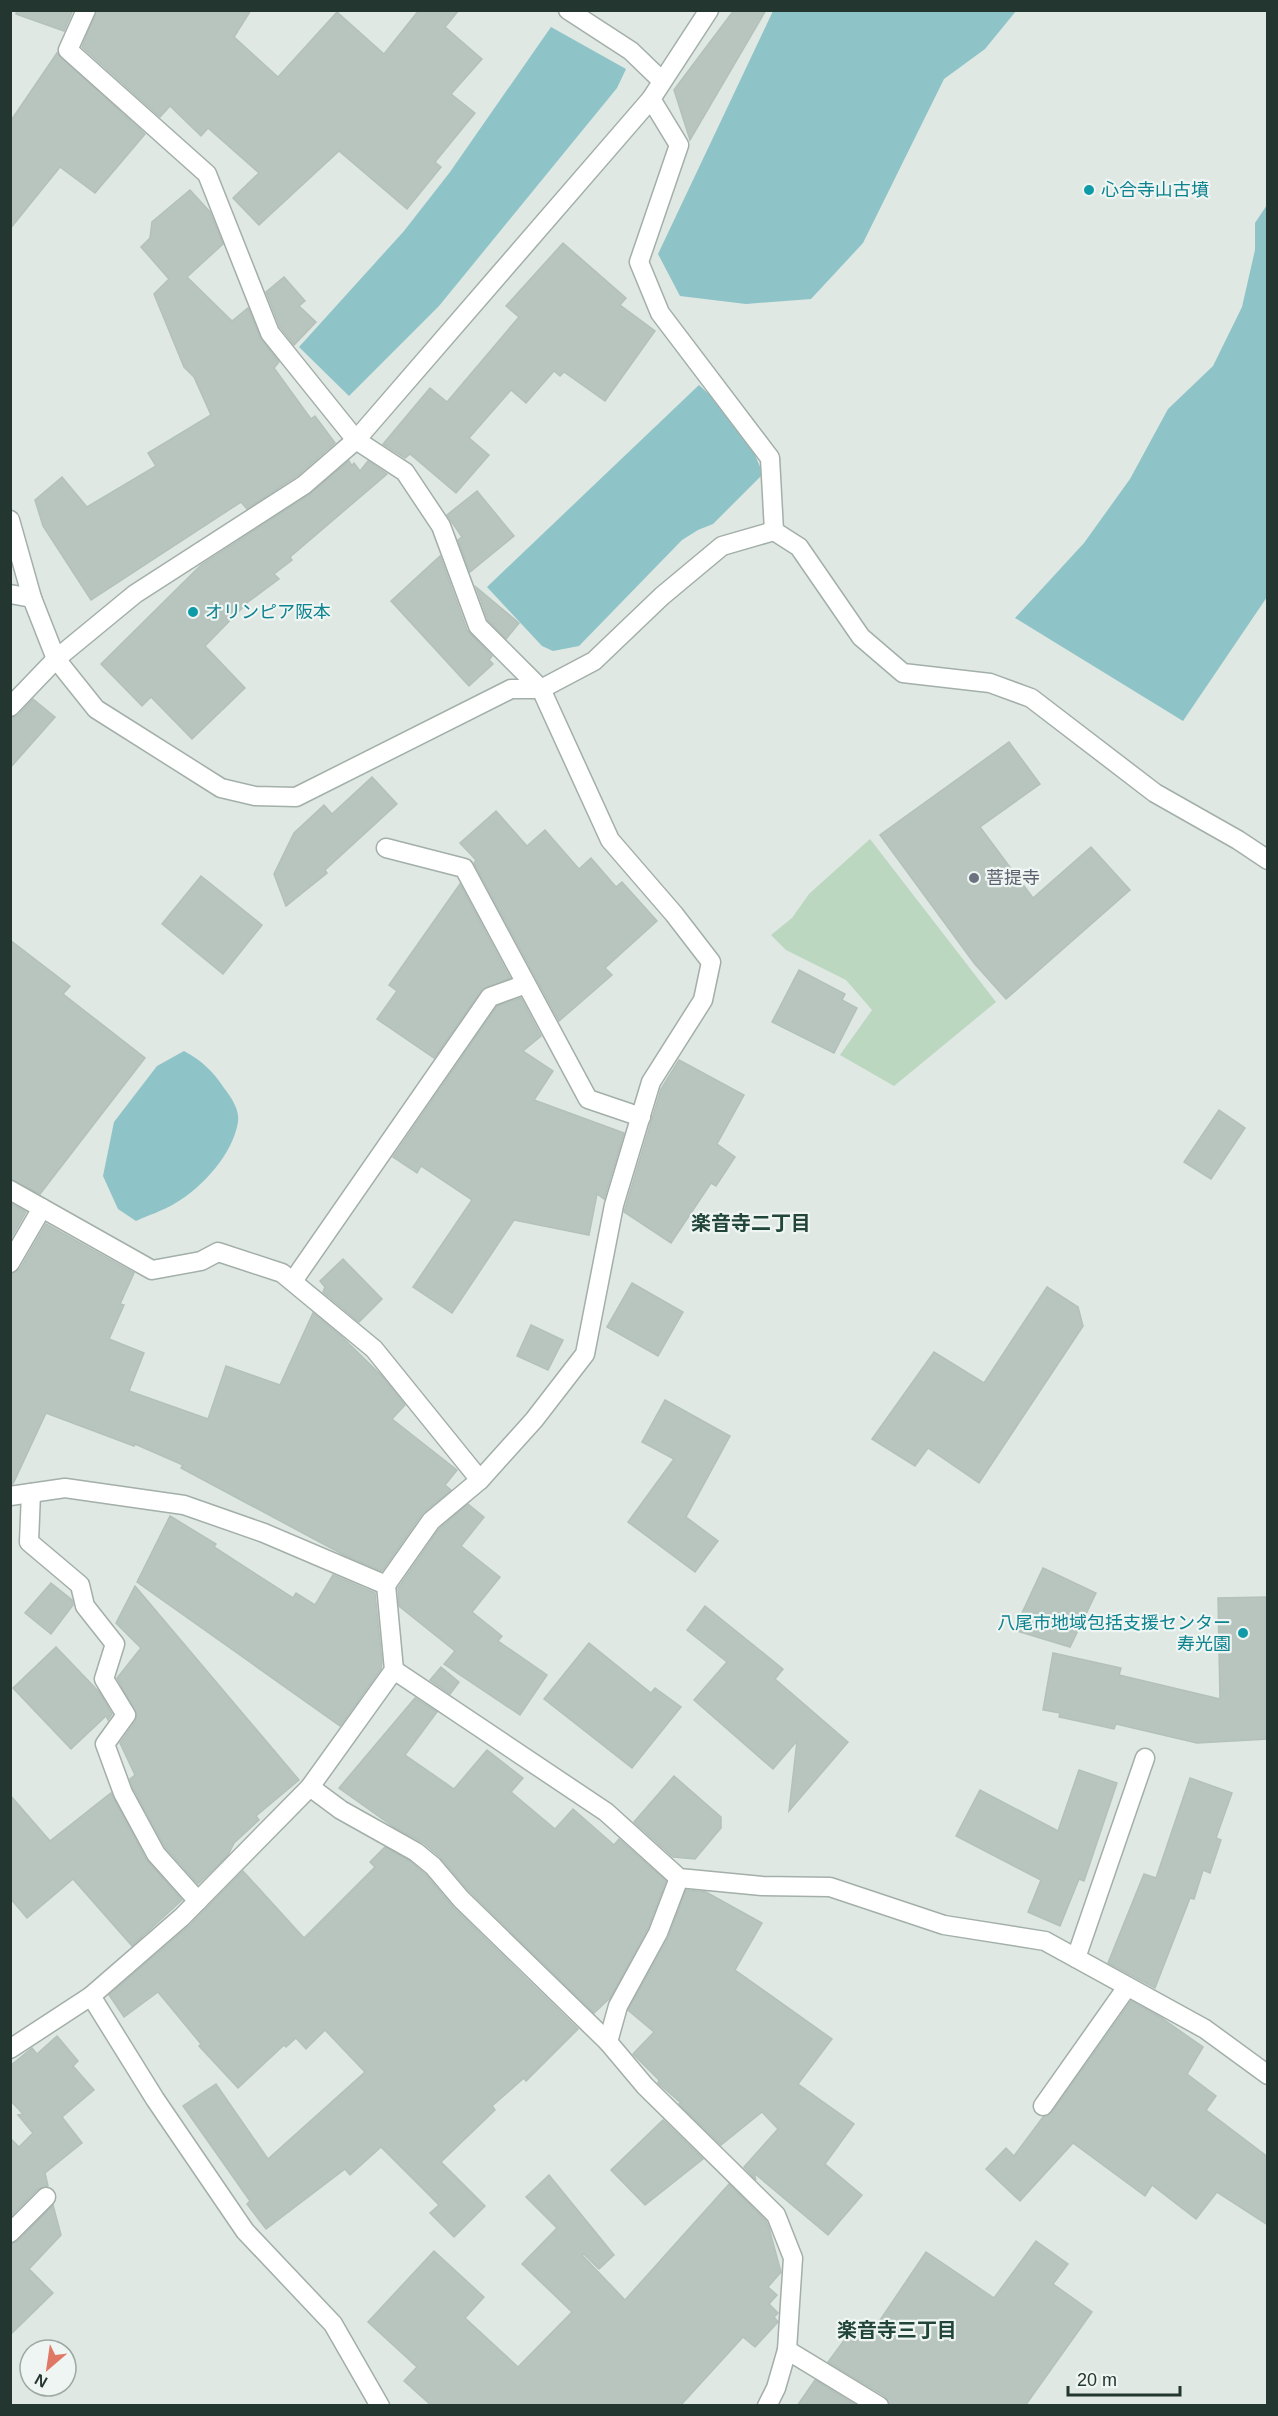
<svg xmlns="http://www.w3.org/2000/svg" width="1278" height="2416" font-family="Arial,'Noto Sans JP',sans-serif">
<style>
.green{fill:#bbd7c0}
.water{fill:#8ec3c7}
.building{fill:#b8c5bf;stroke:#b3c1ba;stroke-width:1.5}
.lines{fill:none;stroke-linecap:round;stroke-linejoin:round}
.minor-casing{stroke:#a3afa9;stroke-width:21}
.minor{stroke:#fff;stroke-width:18}
.culture-dot{fill:#0f9aa8;stroke:#eff5f2;stroke-width:2}
.worship-dot{fill:#6b7280;stroke:#eff5f2;stroke-width:2}
.labels{text-anchor:middle;stroke-width:4.5;stroke-linejoin:round;paint-order:stroke}
.culture-label{font-size:18px;fill:#0d838f;stroke:#eff5f2;text-anchor:start}
.worship-label{font-size:18px;fill:#5b616d;stroke:#eff5f2;text-anchor:start}
.neighbourhood-label{font-size:20px;font-weight:bold;fill:#214539;stroke:#eff5f2}
</style>
<rect width="100%" height="100%" fill="#dfe8e3"/>
<path class="green" d="M870,839L996,1002L894,1086L840,1055L872,1010L846,980L786,950L771,935L792,918L809,894Z"/>
<g class="water">
<path d="M773,11H1016L985,49L944,79L863,243L811,299L746,304L680,296L658,254Z"/>
<path d="M551,27L626,69L617,88L439,306L349,396L299,347L404,231L450,172Z"/>
<path d="M1267,205V597L1183,721L1015,618L1084,543L1130,479L1168,409L1213,366L1242,307L1255,250V223Z"/>
<path d="M699,385L726,410L748,438L763,474L713,524L698,530L682,540L579,646L553,651L542,646L487,587Z"/>
<path d="M184,1051C202,1061 213,1071 224,1088C231,1097 240,1110 238,1122C233,1154 202,1188 174,1204C162,1211 149,1215 136,1221L118,1209L103,1176L114,1122L157,1066Z"/>
</g>
<g class="building">
<path d="M17,10H73L64,31L16,14Z"/>
<path d="M97,10H251L234,37L278,77L337,12L384,54L419,10H459L445,27L482,59L451,94L475,113L435,162L441,167L407,209L339,151L259,225L233,198L259,173L208,128L201,136L170,106L160,117L82,47Z"/>
<path d="M734,10H766L690,140L674,90Z"/>
<path d="M57,53L145,134L95,193L60,167L10,229V122Z"/>
<path d="M190,190L210,212L223,244L187,277L232,321L248,308L260,337L279,362L274,368L311,419L315,416L335,443L297,476L247,509L241,502L91,600L43,526L35,500L62,477L87,507L156,466L148,453L211,415L194,377L184,367L154,294L169,279L141,247L150,238L152,222Z"/>
<path d="M563,243L626,298L620,305L655,331L605,401L564,372L560,376L554,371L526,403L511,390L469,438L489,455L456,493L410,454L405,458L383,444L430,388L447,402L519,317L506,306Z"/>
<path d="M284,277L305,301L299,306L316,322L294,345L280,327L266,292Z"/>
<path d="M349,461L352,466L354,463L360,471L368,461L387,474L290,557L292,560L274,574L279,579L248,602L205,646L245,688L192,739L151,697L142,706L101,664L201,565L310,494Z"/>
<path d="M477,491L514,536L470,572L458,540L462,537L447,515Z"/>
<path d="M440,556L467,630L492,656L489,660L493,664L469,686L391,601Z"/>
<path d="M476,587L519,623L506,639L488,620Z"/>
<path d="M33,699L55,717L10,768V718L18,715Z"/>
<path d="M1009,742L1040,784L980,827L1033,898L1091,847L1130,890L1006,999L974,963L880,835Z"/>
<path d="M372,777L397,804L325,870L327,873L286,906L274,874L294,833L324,805L332,814Z"/>
<path d="M496,811L527,846L545,830L579,869L591,858L616,887L622,882L657,921L605,968L612,975L559,1021L474,863L476,860L460,843Z"/>
<path d="M201,876L262,925L223,974L162,924Z"/>
<path d="M460,884L510,978L481,991L434,1058L377,1019L397,991L389,985Z"/>
<path d="M10,940L70,986L63,994L145,1058L40,1194L10,1179Z"/>
<path d="M799,970L845,994L842,1000L857,1008L834,1053L772,1022Z"/>
<path d="M521,998L541,1036L523,1051L553,1071L534,1100L624,1133L604,1199L597,1194L589,1235L514,1220L452,1313L413,1287L472,1200L421,1166L417,1173L393,1157L497,1006Z"/>
<path d="M679,1060L744,1095L717,1144L735,1157L716,1186L711,1183L671,1243L624,1212L661,1089Z"/>
<path d="M1219,1110L1245,1128L1211,1179L1184,1162Z"/>
<path d="M10,1203L26,1212L10,1240Z"/>
<path d="M46,1224L134,1273L120,1304L124,1305L109,1339L144,1353L129,1391L208,1419L226,1366L280,1385L313,1313L342,1337L381,1375L405,1405L392,1419L457,1470L445,1485L451,1490L422,1514L382,1571L344,1555L181,1468L183,1465L135,1444L134,1446L46,1413L13,1484L10,1485V1274L20,1269Z"/>
<path d="M343,1259L382,1299L359,1322L323,1292L325,1287L320,1281Z"/>
<path d="M632,1283L683,1312L658,1356L607,1327Z"/>
<path d="M1047,1287L1078,1307L1083,1326L979,1483L928,1448L915,1466L872,1439L934,1352L984,1383Z"/>
<path d="M531,1325L563,1340L548,1370L517,1356Z"/>
<path d="M665,1400L730,1436L686,1517L718,1541L695,1572L628,1522L674,1459L642,1442Z"/>
<path d="M468,1504L484,1517L461,1546L500,1577L472,1612L502,1636L498,1641L547,1675L520,1715L444,1664L455,1651L399,1606L398,1588L439,1529Z"/>
<path d="M170,1516L216,1544L214,1547L293,1598L296,1593L315,1605L333,1575L375,1593L382,1662L381,1669L340,1726L137,1582Z"/>
<path d="M1043,1568L1096,1593L1070,1647L1014,1630Z"/>
<path d="M51,1583L72,1600L73,1605L51,1634L25,1613Z"/>
<path d="M135,1586L299,1780L256,1816L259,1820L234,1843L228,1855L198,1884L165,1847L133,1788L130,1779L135,1775L120,1743L135,1722L137,1715L117,1678L141,1648L116,1623Z"/>
<path d="M1267,1597L1268,1739L1197,1743L1116,1724L1114,1729L1059,1717L1060,1713L1043,1710L1053,1653L1121,1668L1119,1675L1220,1699L1218,1598Z"/>
<path d="M705,1606L783,1669L775,1679L848,1742L789,1811L797,1741L773,1769L694,1700L727,1662L687,1630Z"/>
<path d="M589,1643L651,1693L655,1688L681,1707L632,1768L544,1699Z"/>
<path d="M56,1647L100,1693L112,1714L108,1720L106,1716L71,1749L13,1688Z"/>
<path d="M441,1667L459,1682L450,1694L430,1680Z"/>
<path d="M415,1698L437,1712L405,1755L454,1789L487,1750L523,1778L511,1792L555,1829L573,1809L614,1845L619,1839L666,1881L648,1928L610,1998L594,2013L469,1891L440,1857L422,1842L394,1827L339,1788Z"/>
<path d="M1079,1770L1117,1783L1084,1881L1079,1879L1060,1926L1028,1912L1041,1880L956,1836L980,1790L1058,1831Z"/>
<path d="M674,1776L721,1817V1828L695,1859L673,1857L634,1822Z"/>
<path d="M1190,1778L1232,1793L1216,1838L1221,1840L1210,1873L1203,1870L1194,1899L1190,1898L1155,1988L1108,1963L1144,1874L1156,1878Z"/>
<path d="M111,1793L146,1859L182,1900L132,1946L73,1879L27,1918L10,1898V1795L50,1841Z"/>
<path d="M385,1847L410,1861L425,1874L453,1907L578,2029L526,2081L524,2078L492,2106L495,2110L441,2162L485,2206L454,2237L430,2213L439,2205L381,2147L350,2175L345,2169L266,2229L247,2204L250,2201L183,2106L216,2084L268,2159L365,2072L325,2030L306,2049L296,2038L286,2047L284,2045L238,2088L199,2046L201,2044L158,1992L124,2017L109,1995L190,1925L243,1871L304,1938L375,1867L370,1862Z"/>
<path d="M686,1890L706,1892L762,1923L735,1970L832,2039L798,2084L854,2124L825,2164L862,2195L828,2235L754,2173L756,2180L744,2167L778,2129L762,2112L721,2145L679,2104L681,2103L658,2083L659,2080L633,2054L654,2032L628,2010L668,1938Z"/>
<path d="M1131,2001L1160,2017L1203,2047L1187,2074L1216,2096L1206,2110L1268,2157V2225L1217,2192L1196,2219L1152,2185L1145,2196L1073,2143L1020,2201L986,2169L1006,2148L1014,2156L1043,2117L1052,2112Z"/>
<path d="M57,2036L78,2061L73,2066L94,2090L62,2117L82,2143L45,2173L48,2186L38,2189L10,2217V2138L19,2147L33,2133L18,2115L23,2114L10,2100V2066L32,2048L37,2054Z"/>
<path d="M663,2120L703,2159L645,2205L611,2170Z"/>
<path d="M549,2175L614,2255L599,2269L584,2254L582,2255L625,2300L729,2184L766,2221L769,2228L781,2272L768,2287L777,2295L769,2304L778,2313L774,2317L778,2322L755,2347L743,2337L680,2406H432L404,2381L417,2367L368,2322L434,2251L484,2297L465,2318L518,2367L572,2312L522,2264L557,2228L526,2197Z"/>
<path d="M53,2205L61,2235L29,2269L53,2293L10,2335V2244L18,2241Z"/>
<path d="M1036,2241L1068,2264L1053,2284L1092,2312L1025,2406H890L885,2396L828,2362L854,2327L868,2338L926,2252L994,2298Z"/>
<path d="M815,2380L857,2406H797Z"/>
</g>
<g class="lines">
<g class="minor-casing">
<g id="minor">
<path d="M86,10L68,50L207,174L270,333L356,440L405,472L441,526L478,626L541,689L610,840L674,914L711,962L703,1000L651,1082L614,1205L585,1354L534,1420L480,1480L431,1521L386,1585"/>
<path d="M568,10L631,51L661,80"/>
<path d="M651,99L679,145L639,262L660,313L770,458L774,531"/>
<path d="M10,520L32,598L56,659L96,709L221,788L255,796L296,797L511,689H541L594,661L662,596L722,546L774,531L799,547L861,637L903,673L990,683L1031,698L1155,793L1238,840L1268,860"/>
<path d="M10,594L32,598"/>
<path d="M10,707L56,659L135,594L304,485L356,440L651,99L709,10"/>
<path d="M386,848L464,868L588,1099L641,1117"/>
<path d="M10,1190L152,1270L201,1261L218,1252L282,1273L374,1349L480,1480"/>
<path d="M10,1263L42,1208"/>
<path d="M293,1281L490,997L526,984"/>
<path d="M31,1493L29,1542L80,1585L85,1606L115,1644L104,1679L126,1715L105,1744L123,1793L156,1854L198,1901"/>
<path d="M10,1496L65,1488L184,1505L264,1533L386,1585L394,1670L310,1787L182,1917L91,1996L10,2049"/>
<path d="M394,1670L606,1812L679,1878L762,1886L830,1887L944,1925L1045,1941L1205,2029L1268,2075"/>
<path d="M310,1787L341,1810L416,1852L433,1866L461,1899L608,2042"/>
<path d="M679,1878L658,1933L618,2006L608,2042L645,2086L776,2215L793,2258L787,2350L776,2388L767,2406"/>
<path d="M1076,1958L1145,1758"/>
<path d="M91,1996L155,2099L245,2231L333,2324L380,2406"/>
<path d="M1043,2106L1127,1987"/>
<path d="M10,2233L46,2197"/>
<path d="M787,2350L879,2406"/>
</g>
</g>
<use href="#minor" class="minor"/>
</g>
<g class="culture-dot">
<circle cx="1089" cy="190" r="6"/>
<circle cx="193" cy="612" r="6"/>
<circle cx="1243" cy="1633" r="6"/>
</g>
<circle class="worship-dot" cx="974" cy="878" r="6"/>
<g class="labels">
<g class="culture-label">
<text x="1101" y="196">心合寺山古墳</text>
<text x="205" y="618">オリンピア阪本</text>
<text x="1231" y="1629" text-anchor="end">八尾市地域包括支援センター<tspan x="1231" dy="21">寿光園</tspan></text>
</g>
<g class="worship-label">
<text x="986" y="884">菩提寺</text>
</g>
<g class="neighbourhood-label">
<text x="751" y="1230">楽音寺二丁目</text>
<text x="897" y="2337">楽音寺三丁目</text>
</g>
</g>
<rect width="1278" height="2416" fill="none" stroke="#23362f" stroke-width="24"/>
<g transform="translate(48 2368) rotate(209)"><circle r="28" fill="#eff5f2" stroke="#9da9a4" stroke-width="1.5"/>
<path d="M0-4.5L10 22L0 15L-10 22Z" fill="#df7966"/>
<text y="-9" font-size="16" font-weight="bold" text-anchor="middle" fill="#23362f">N</text>
</g>
<path d="M1068 2386v9h112v-9" fill="none" stroke="#23362f" stroke-width="3"/>
<text x="1077" y="2386" font-size="18" fill="#23362f" stroke="#eff5f2" stroke-width="4.5" paint-order="stroke">20 m</text>
</svg>
